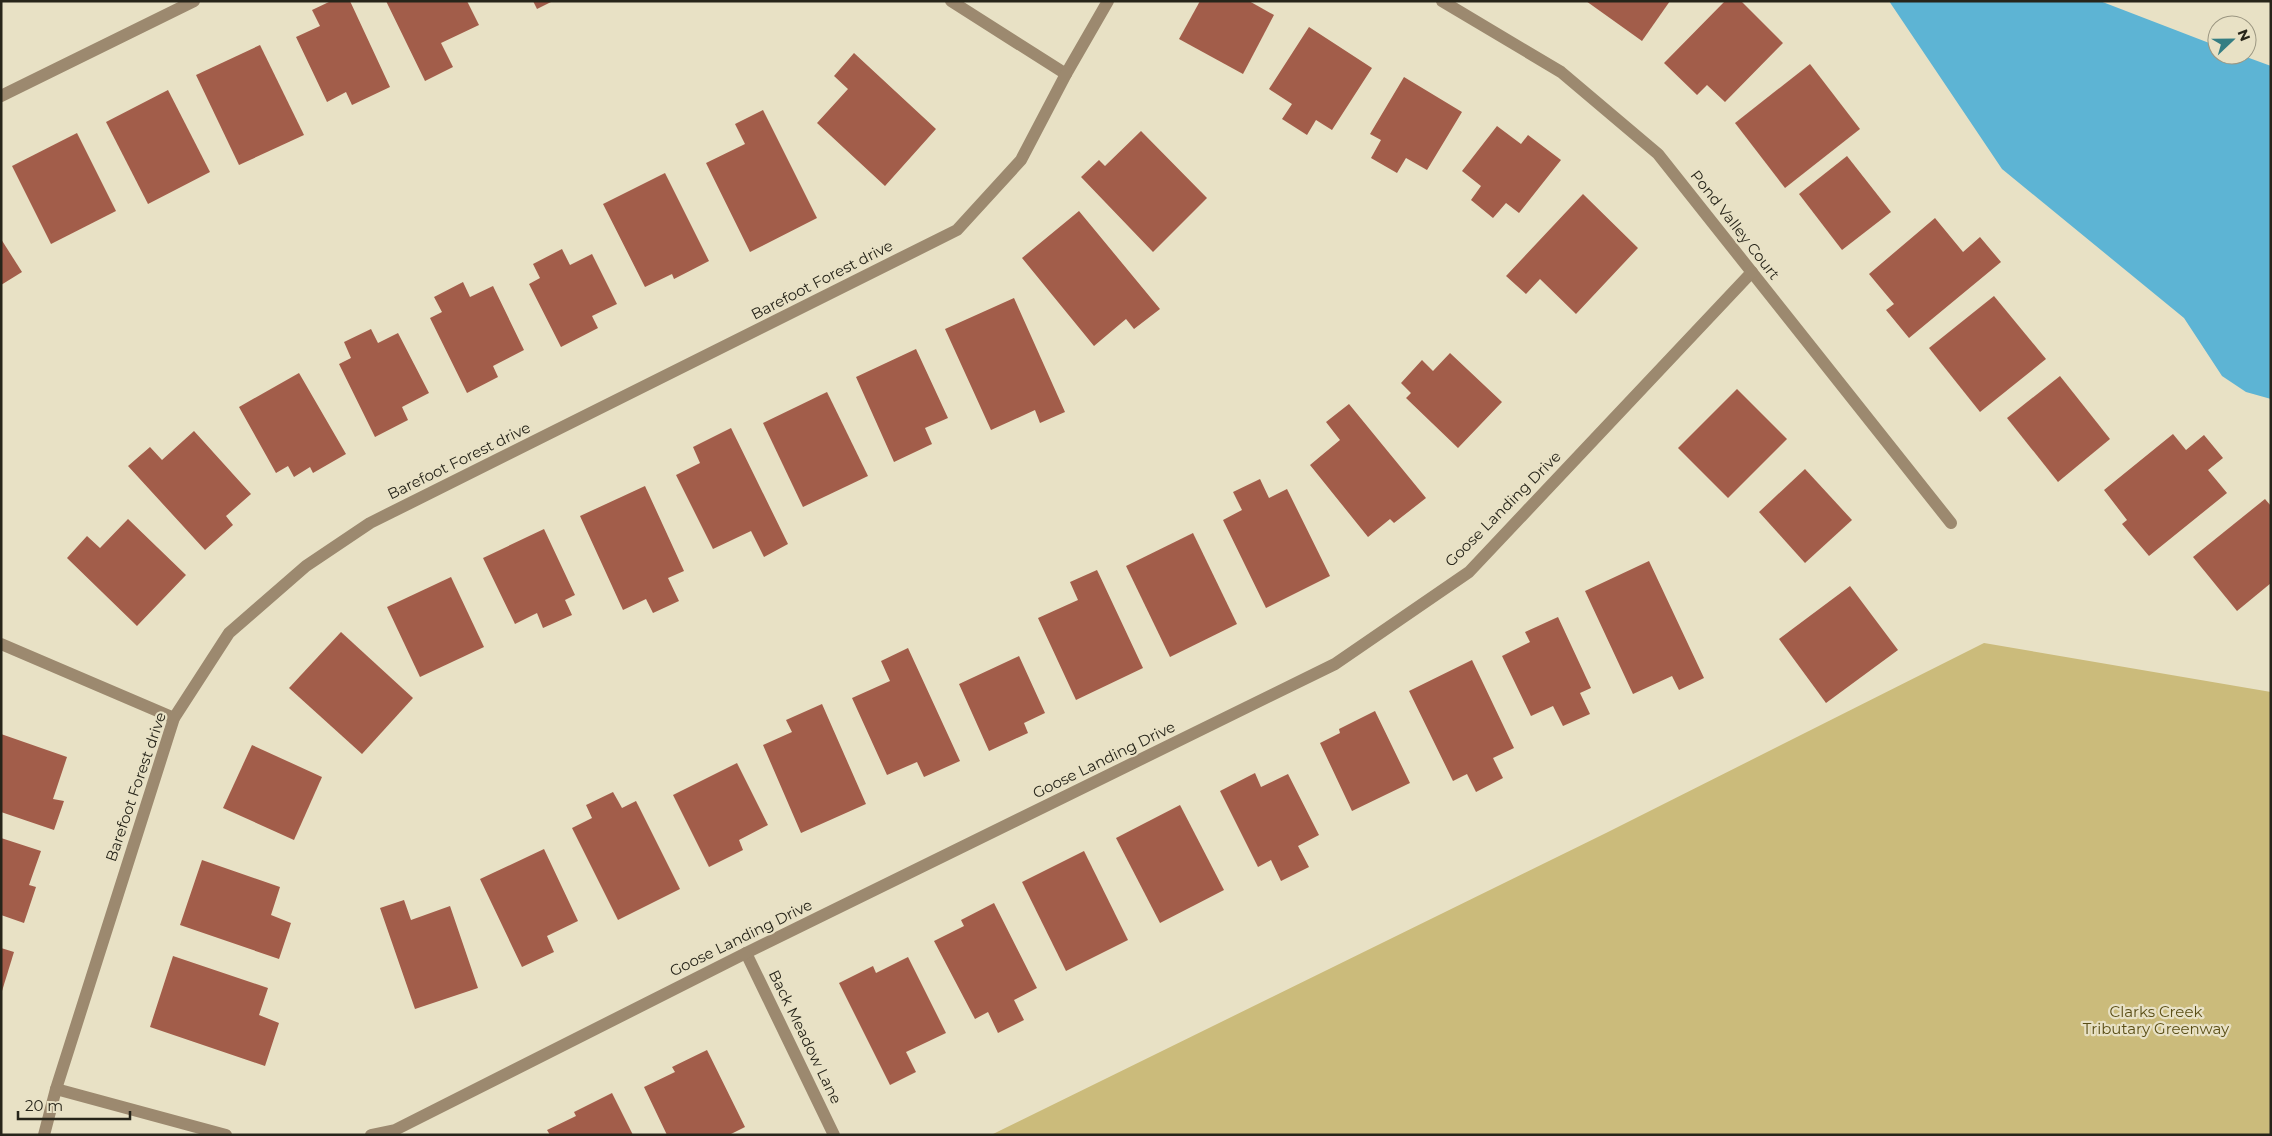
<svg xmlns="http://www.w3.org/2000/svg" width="2272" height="1136" font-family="Montserrat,sans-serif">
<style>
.green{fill:#cbbb7b}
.water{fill:#5db4d4}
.building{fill:#a25d4a}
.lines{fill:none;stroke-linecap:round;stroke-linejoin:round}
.minor{stroke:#9c896f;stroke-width:12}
.labels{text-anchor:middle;stroke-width:4.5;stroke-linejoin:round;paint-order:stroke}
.street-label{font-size:15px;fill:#27251a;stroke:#e8e1c5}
.park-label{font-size:15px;fill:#5a4e16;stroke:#e8e1c5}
</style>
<rect width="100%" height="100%" fill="#e8e1c5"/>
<path class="green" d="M1984,643L2271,692V1135H991L1606,833Z"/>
<path class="water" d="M1889,1H2100L2217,46V55H2241L2271,66V399L2246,392L2222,376L2184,318L2002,169Z"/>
<g class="building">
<path d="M331,1H350L390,87L352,105L346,92L327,102L296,37L320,26L312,10Z"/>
<path d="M386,1H467L479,25L441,43L453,67L425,81Z"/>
<path d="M533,1H553L537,9Z"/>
<path d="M1200,1H1249L1274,15L1243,74L1179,39Z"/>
<path d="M1586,1H1670L1642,41Z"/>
<path d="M1725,1H1741L1783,43L1725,102L1707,85L1697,95L1664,63Z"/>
<path d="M1309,27L1372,68L1332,130L1316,120L1307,135L1282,119L1292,104L1269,89Z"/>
<path d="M260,45L304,135L239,165L196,75Z"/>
<path d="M854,53L936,129L885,186L817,123L848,89L834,76Z"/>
<path d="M1810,64L1860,129L1785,188L1735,123Z"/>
<path d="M1404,77L1462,112L1427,170L1406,158L1397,173L1371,158L1381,140L1370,134Z"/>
<path d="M168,90L210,172L148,204L106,122Z"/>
<path d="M763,110L817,218L750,252L706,163L745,144L735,124Z"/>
<path d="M1497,126L1521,144L1528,135L1561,160L1519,213L1506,203L1493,218L1471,200L1481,186L1462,171Z"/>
<path d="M1141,131L1207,198L1153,252L1081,177L1099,160L1105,166Z"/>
<path d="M77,133L116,211L51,244L12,166Z"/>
<path d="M1847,156L1891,212L1842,250L1799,194Z"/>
<path d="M665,173L709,261L674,279L672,274L645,287L603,204Z"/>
<path d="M1583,194L1638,248L1576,314L1540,279L1526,294L1506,276Z"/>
<path d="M1079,211L1160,309L1134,329L1126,319L1094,346L1022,258Z"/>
<path d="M1935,218L1963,252L1980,237L2001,262L1909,338L1886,310L1894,304L1869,274Z"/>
<path d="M1,239L22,272L1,285Z"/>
<path d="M562,249L570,265L592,254L617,304L592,316L598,328L561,347L529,284L540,278L533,264Z"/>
<path d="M463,282L470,297L493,286L524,350L493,366L498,377L467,393L430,318L442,312L434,297Z"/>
<path d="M1994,296L2046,359L1980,412L1929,348Z"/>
<path d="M1014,298L1065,412L1040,423L1035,410L991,430L945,329Z"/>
<path d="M371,329L378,343L398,333L429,393L402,407L408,420L375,437L339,364L351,358L344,342Z"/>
<path d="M916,349L948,418L925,428L932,444L894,462L856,377Z"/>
<path d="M1450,353L1502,402L1458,448L1406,398L1411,393L1401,383L1422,360L1433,371Z"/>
<path d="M299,373L346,454L313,473L310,467L294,477L288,466L276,473L239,407Z"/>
<path d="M2060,376L2110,439L2058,482L2007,418Z"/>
<path d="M1737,389L1787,439L1728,498L1678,448Z"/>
<path d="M827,392L868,476L803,507L763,423Z"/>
<path d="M1349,404L1426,498L1394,523L1390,519L1368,537L1310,465L1340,440L1326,422Z"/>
<path d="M731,428L788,544L764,557L751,531L713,549L676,475L700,463L693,447Z"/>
<path d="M194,431L251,494L226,516L233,525L205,550L128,466L150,447L162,460Z"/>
<path d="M2173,434L2186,450L2204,435L2223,458L2208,470L2227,493L2149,556L2122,524L2127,520L2104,490Z"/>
<path d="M1805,469L1852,520L1805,563L1759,512Z"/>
<path d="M1260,479L1269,498L1287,489L1330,576L1266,608L1223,520L1242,510L1233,492Z"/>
<path d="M645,486L684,571L668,578L679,601L653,613L646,599L623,610L580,516Z"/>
<path d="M2265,499L2271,506V583L2237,611L2193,557Z"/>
<path d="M128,519L186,575L137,626L67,558L87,536L100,548Z"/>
<path d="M544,529L575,595L565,600L572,615L543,628L537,613L515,624L483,558Z"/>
<path d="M1193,533L1237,624L1170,657L1126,566Z"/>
<path d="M1649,561L1704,678L1679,690L1672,676L1633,694L1585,591Z"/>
<path d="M1097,570L1143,668L1076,700L1038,618L1078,600L1070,582Z"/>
<path d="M451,577L484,647L420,677L387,607Z"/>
<path d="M1850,586L1898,650L1826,703L1779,639Z"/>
<path d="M1558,617L1591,688L1580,693L1590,714L1563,726L1553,706L1531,716L1502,656L1530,642L1525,632Z"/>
<path d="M341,632L413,698L362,754L289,688Z"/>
<path d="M908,648L960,761L924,777L917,762L887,775L852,698L890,681L881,661Z"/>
<path d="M1019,656L1045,713L1024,723L1028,733L989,751L959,684Z"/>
<path d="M1472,660L1514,748L1493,758L1503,778L1476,792L1467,774L1453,781L1409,691Z"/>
<path d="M822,704L866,804L801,833L763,745L792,732L786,720Z"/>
<path d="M1375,711L1410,783L1352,811L1320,743L1340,733L1339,729Z"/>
<path d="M1,734L67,757L53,799L64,801L54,830L1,812Z"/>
<path d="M252,745L322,777L294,840L223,808Z"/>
<path d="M737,763L768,825L739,840L743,850L709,867L673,795Z"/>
<path d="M1255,773L1261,787L1288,774L1319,835L1298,846L1309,867L1281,881L1271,860L1258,867L1220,791Z"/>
<path d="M613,792L622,808L636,801L680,889L618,920L572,828L592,818L586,805Z"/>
<path d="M1180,805L1224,890L1160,923L1116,838Z"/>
<path d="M1,838L41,851L29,885L36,887L24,923L1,915Z"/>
<path d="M544,849L578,921L547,936L554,952L522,967L480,879Z"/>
<path d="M1084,851L1128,940L1066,971L1022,882Z"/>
<path d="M202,860L280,887L271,915L291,923L279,959L180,925Z"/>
<path d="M404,900L411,920L450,906L478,988L415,1009L380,908Z"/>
<path d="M994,903L1037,988L1014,1000L1024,1020L998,1033L988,1012L975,1019L934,941L964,926L961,920Z"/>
<path d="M1,948L14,952L2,991H1Z"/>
<path d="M173,956L268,988L259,1015L279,1023L265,1066L150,1027Z"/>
<path d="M908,957L946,1033L906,1052L916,1072L890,1085L839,983L873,966L876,973Z"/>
<path d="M707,1050L745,1127L729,1135H667L644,1087L675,1072L672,1067Z"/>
<path d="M612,1093L633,1135H550L547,1130L576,1116L574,1112Z"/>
</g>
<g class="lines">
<g class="minor">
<path d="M951,1L1066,74"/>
<path d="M1442,1L1561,72L1658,154L1951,523"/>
<path d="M1,96L194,1"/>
<path d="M1,644L174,718"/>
<path d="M746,953L834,1135"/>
<path d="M56,1089L226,1135"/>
<path d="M44,1135L56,1089L174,718L229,633L306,566L370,523L957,230L1021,160L1066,74L1108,1"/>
<path d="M371,1135L395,1130L746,953L1335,664L1469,572L1752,272"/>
</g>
</g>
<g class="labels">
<g class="street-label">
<text transform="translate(1735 225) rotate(52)" y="5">Pond Valley Court</text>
<text transform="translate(822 280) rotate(-27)" y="5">Barefoot Forest drive</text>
<text transform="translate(459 461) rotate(-26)" y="5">Barefoot Forest drive</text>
<text transform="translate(1503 509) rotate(-45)" y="5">Goose Landing Drive</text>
<text transform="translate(1104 760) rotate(-26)" y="5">Goose Landing Drive</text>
<text transform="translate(136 787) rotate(-71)" y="5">Barefoot Forest drive</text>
<text transform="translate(741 938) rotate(-26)" y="5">Goose Landing Drive</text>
<text transform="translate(805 1037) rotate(64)" y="5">Back Meadow Lane</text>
</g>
<g class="park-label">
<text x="2156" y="1017">Clarks Creek<tspan x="2156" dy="17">Tributary Greenway</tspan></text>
</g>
</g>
<rect width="2272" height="1136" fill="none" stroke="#27251a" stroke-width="5"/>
<g transform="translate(2232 40) rotate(68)"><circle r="24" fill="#e8e1c5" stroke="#9b9681"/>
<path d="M0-4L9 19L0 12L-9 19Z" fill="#357e83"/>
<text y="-8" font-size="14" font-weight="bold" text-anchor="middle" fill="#27251a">N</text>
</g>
<path d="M18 1111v8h112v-8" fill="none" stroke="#27251a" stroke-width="2.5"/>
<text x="25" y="1111" font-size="15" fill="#27251a" stroke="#e8e1c5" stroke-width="4" paint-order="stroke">20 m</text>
</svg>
